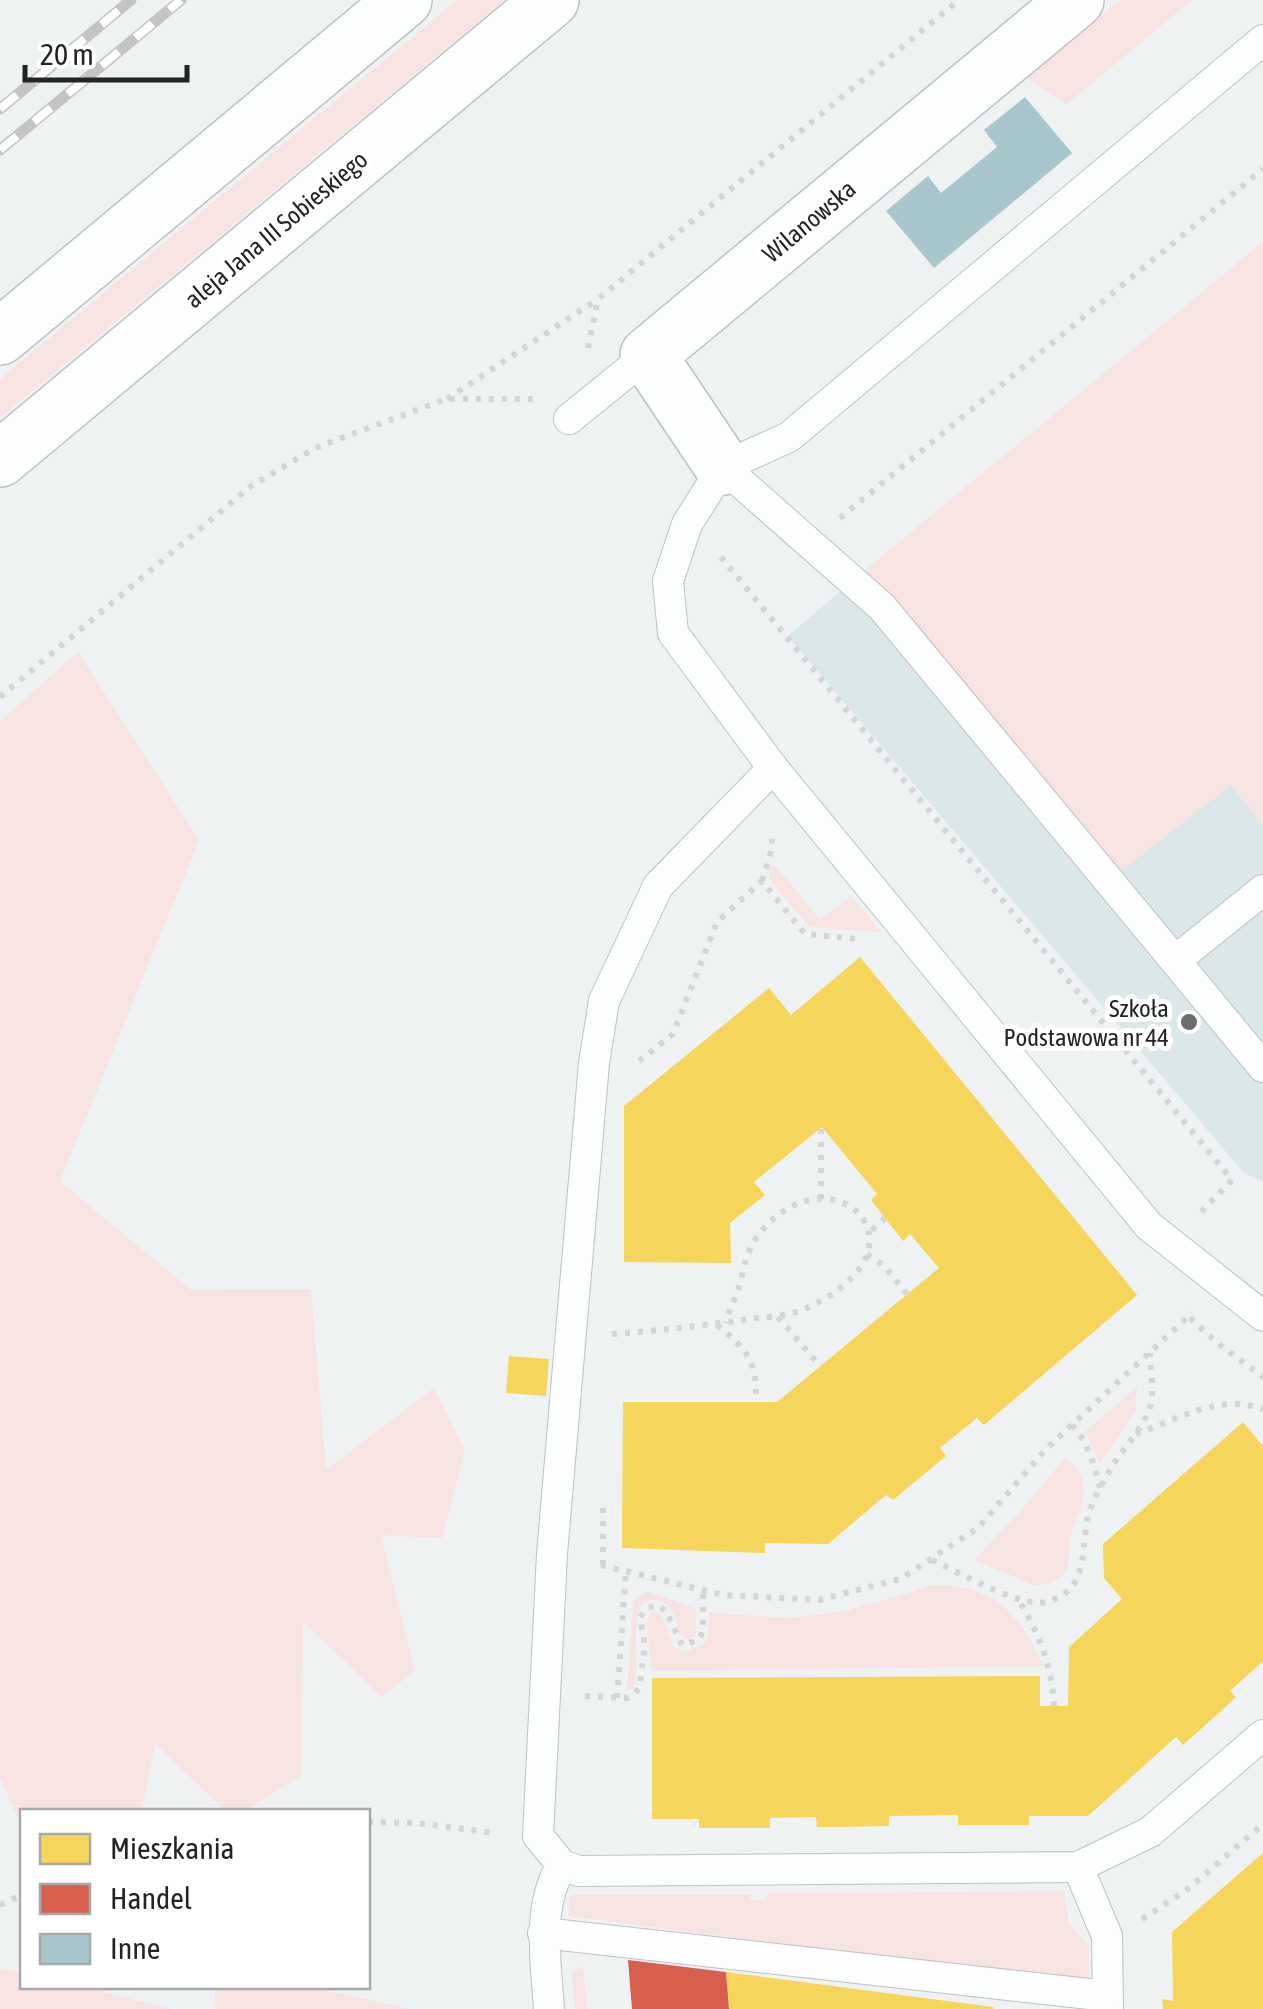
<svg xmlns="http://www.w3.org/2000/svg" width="1263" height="2009" font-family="'Asap Condensed',sans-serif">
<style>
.built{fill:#dce7ea}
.green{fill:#f6e3e2}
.homes{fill:#f6d55c}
.shops{fill:#d6604d}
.building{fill:#a8c7cd}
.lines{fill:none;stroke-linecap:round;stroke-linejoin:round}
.service-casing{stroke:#bec1c2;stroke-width:32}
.minor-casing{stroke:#bec1c2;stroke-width:58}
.secondary-casing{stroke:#bec1c2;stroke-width:58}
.path{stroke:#d4d5d5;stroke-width:6;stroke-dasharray:5 8;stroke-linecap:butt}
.service{stroke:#fcfdfd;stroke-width:30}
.minor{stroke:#fcfdfd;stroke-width:55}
.secondary{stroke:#fcfdfd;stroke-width:55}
.rail-casing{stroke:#c4c4c4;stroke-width:11}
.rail{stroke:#fff;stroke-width:8;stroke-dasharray:22;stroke-linecap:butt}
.poi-dot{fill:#696d6e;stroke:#fff;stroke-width:4}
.labels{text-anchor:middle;stroke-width:10;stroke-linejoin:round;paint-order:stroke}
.street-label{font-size:25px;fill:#222526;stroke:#fff}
.poi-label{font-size:25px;fill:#222526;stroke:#fff;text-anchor:end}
</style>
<rect width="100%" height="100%" fill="#eef2f3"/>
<path class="built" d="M864,571L1122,870L1231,785L1263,825V1182L1244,1173L788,636Z"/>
<g class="green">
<path d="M457,0H504L0,418V379Z"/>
<path d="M1120,0H1192L1067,104L1027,78Z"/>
<path d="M1263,242V825L1231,785L1122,870L864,571Z"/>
<path d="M78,652L199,840L60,1181L191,1290L311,1289L326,1470L434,1388L465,1451L442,1538L381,1535L415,1671L381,1697L303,1621L301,1776L244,1811H226L155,1744L142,1811L22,1812V1827L0,1778V721Z"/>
<path d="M774,864L820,920L851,896L881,932L810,927L769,879V869Z"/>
<path d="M1137,1387L1135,1412L1100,1463L1085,1432Z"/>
<path d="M1065,1458L1078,1469L1084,1485L1083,1500L1069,1541L1068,1568L1061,1577L1048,1584L1034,1585L974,1560L1019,1513Z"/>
<path d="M934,1585C996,1586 1019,1613 1043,1666L651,1671L647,1621L652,1612L661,1614L674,1647L686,1652L704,1644L708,1636L709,1613L790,1618L847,1611Z"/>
<path d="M649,1592L696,1609V1634L689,1640L681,1636C674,1615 670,1591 643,1603C629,1622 642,1661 633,1689L627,1691L633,1603L639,1595Z"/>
<path d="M1064,1891L1069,1924L1089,1946V1983L568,1916L570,1895H750L751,1900L766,1901L767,1894Z"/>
<path d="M583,1967L587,2009H575L571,1973Z"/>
<path d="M0,1968L22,1973V1986L81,1987L172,2009H0Z"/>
<path d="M214,1987H310L410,2009H216Z"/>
</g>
<g class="homes">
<path d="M860,957L1137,1295L984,1425L977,1418L940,1448L946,1456L893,1500L886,1495L828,1544L765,1543V1553L622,1548L623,1402H777L939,1268L910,1234L903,1241L871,1200L877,1194L822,1127L754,1182L765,1195L730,1223L731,1263L624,1262V1106L769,988L791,1015Z"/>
<path d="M509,1356L549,1359L546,1396L506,1393Z"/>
<path d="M1243,1422L1263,1446V1661L1230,1691L1236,1697L1221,1711L1183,1745L1176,1737L1088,1816H1029V1825H958V1815L889,1816V1826L837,1827H817L816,1817L770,1818V1828H699V1819H652V1678L1040,1676V1706H1068L1069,1647L1122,1599L1104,1578L1103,1544Z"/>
<path d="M1263,1853V2009H1163L1162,1999L1173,2001L1172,1932Z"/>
<path d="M726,1972L993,2007V2009H729Z"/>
</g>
<path class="shops" d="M628,1960L726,1972L729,2009H632Z"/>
<path class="building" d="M1025,97L1072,153L934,268L886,211L928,176L941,193L997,147L984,130Z"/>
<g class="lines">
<g class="service-casing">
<g id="service">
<path d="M1263,40L789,437L723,467L687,524L668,581L673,633L773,768L1149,1226L1263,1316"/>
<path d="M569,419L648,355"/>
<path d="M723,467L882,607L1263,1067"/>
<path d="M773,768L658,886L604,1001L594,1063L552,1554L538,1836L562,1865L579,1871L1078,1867L1150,1832L1263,1735"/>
<path d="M1176,960L1263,890"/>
<path d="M1078,1867L1107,1936L1108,2009"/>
<path d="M543,1933L1107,1996"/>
<path d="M549,2009C546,1962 536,1907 562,1865"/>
</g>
</g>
<g class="minor-casing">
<path id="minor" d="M723,467L648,355L1076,0"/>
</g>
<g class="secondary-casing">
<g id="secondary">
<path d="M0,337L404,0"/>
<path d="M0,459L551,0"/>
</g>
</g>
<g class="path">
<path d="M588,348L598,299L959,0"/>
<path d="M447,399L598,299"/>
<path d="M840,518L1263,169"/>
<path d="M721,557L1232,1180L1199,1214"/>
<path d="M0,697L251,486L315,448L446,399H533"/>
<path d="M762,881L773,845L770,835"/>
<path d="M639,1061L673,1034L717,922L762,881L805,934L859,939"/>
<path d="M821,1129V1199"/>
<path d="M872,1230L885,1218"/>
<path d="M867,1254L885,1267L907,1294"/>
<path d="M778,1317L820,1366"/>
<path d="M1190,1318L1216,1342L1263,1377"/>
<path d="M717,1325C749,1352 756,1359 756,1402"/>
<path d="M612,1334C656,1331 699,1326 742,1320C764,1317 789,1317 809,1307C941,1244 826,1143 757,1237C745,1254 744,1269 739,1287C735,1299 729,1311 725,1323"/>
<path d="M1072,1425C1089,1443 1094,1465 1100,1488"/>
<path d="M1136,1434C1177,1420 1218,1393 1263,1409"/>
<path d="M932,1560C957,1571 1023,1609 1046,1602C1088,1591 1081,1556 1087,1521C1090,1505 1101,1486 1109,1472C1121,1449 1142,1432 1150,1407C1155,1391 1150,1370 1150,1353"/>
<path d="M601,1565L723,1595L819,1600L900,1579L978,1528L1046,1449L1192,1313"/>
<path d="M603,1565V1507"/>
<path d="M1021,1604C1041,1637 1052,1668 1054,1706"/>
<path d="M585,1696L627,1698L639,1689L645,1645L640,1617L647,1608L657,1605L666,1611L682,1645L699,1640L703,1631V1590"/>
<path d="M617,1698L626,1571"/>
<path d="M368,1822L416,1823L495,1833"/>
<path d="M0,1905L22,1895"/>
<path d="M1142,1919L1188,1889L1263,1824"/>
</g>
<use href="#service" class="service"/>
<use href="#minor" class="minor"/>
<use href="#secondary" class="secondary"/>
<g class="rail-casing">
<g id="rail">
<path d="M0,109L131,0"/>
<path d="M0,150L181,0"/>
</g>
</g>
<use href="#rail" class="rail"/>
</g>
<circle class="poi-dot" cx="1189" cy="1022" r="10"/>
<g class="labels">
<g class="street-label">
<text transform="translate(809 221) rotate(-40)" y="9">Wilanowska</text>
<text transform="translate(276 229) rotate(-40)" y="9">aleja Jana III Sobieskiego</text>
</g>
<g class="poi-label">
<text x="1169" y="1017">Szkoła<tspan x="1169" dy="29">Podstawowa nr 44</tspan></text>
</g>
</g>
<rect x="20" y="1809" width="350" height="180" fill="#ffffff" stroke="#a7a8a8" stroke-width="2.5"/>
<rect x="40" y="1834" width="50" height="30" fill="#f6d55c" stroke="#a7a8a8" stroke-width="2.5"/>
<text x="110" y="1859" font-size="30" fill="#222526">Mieszkania</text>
<rect x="40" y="1884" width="50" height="30" fill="#d6604d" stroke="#a7a8a8" stroke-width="2.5"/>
<text x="110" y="1909" font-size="30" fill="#222526">Handel</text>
<rect x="40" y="1934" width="50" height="30" fill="#a8c7cd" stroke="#a7a8a8" stroke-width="2.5"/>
<text x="110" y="1959" font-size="30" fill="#222526">Inne</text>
<path d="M25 65v15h162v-15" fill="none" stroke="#222526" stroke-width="5"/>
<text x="40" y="65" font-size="30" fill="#222526" stroke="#ffffff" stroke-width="8" paint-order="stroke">20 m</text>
</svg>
